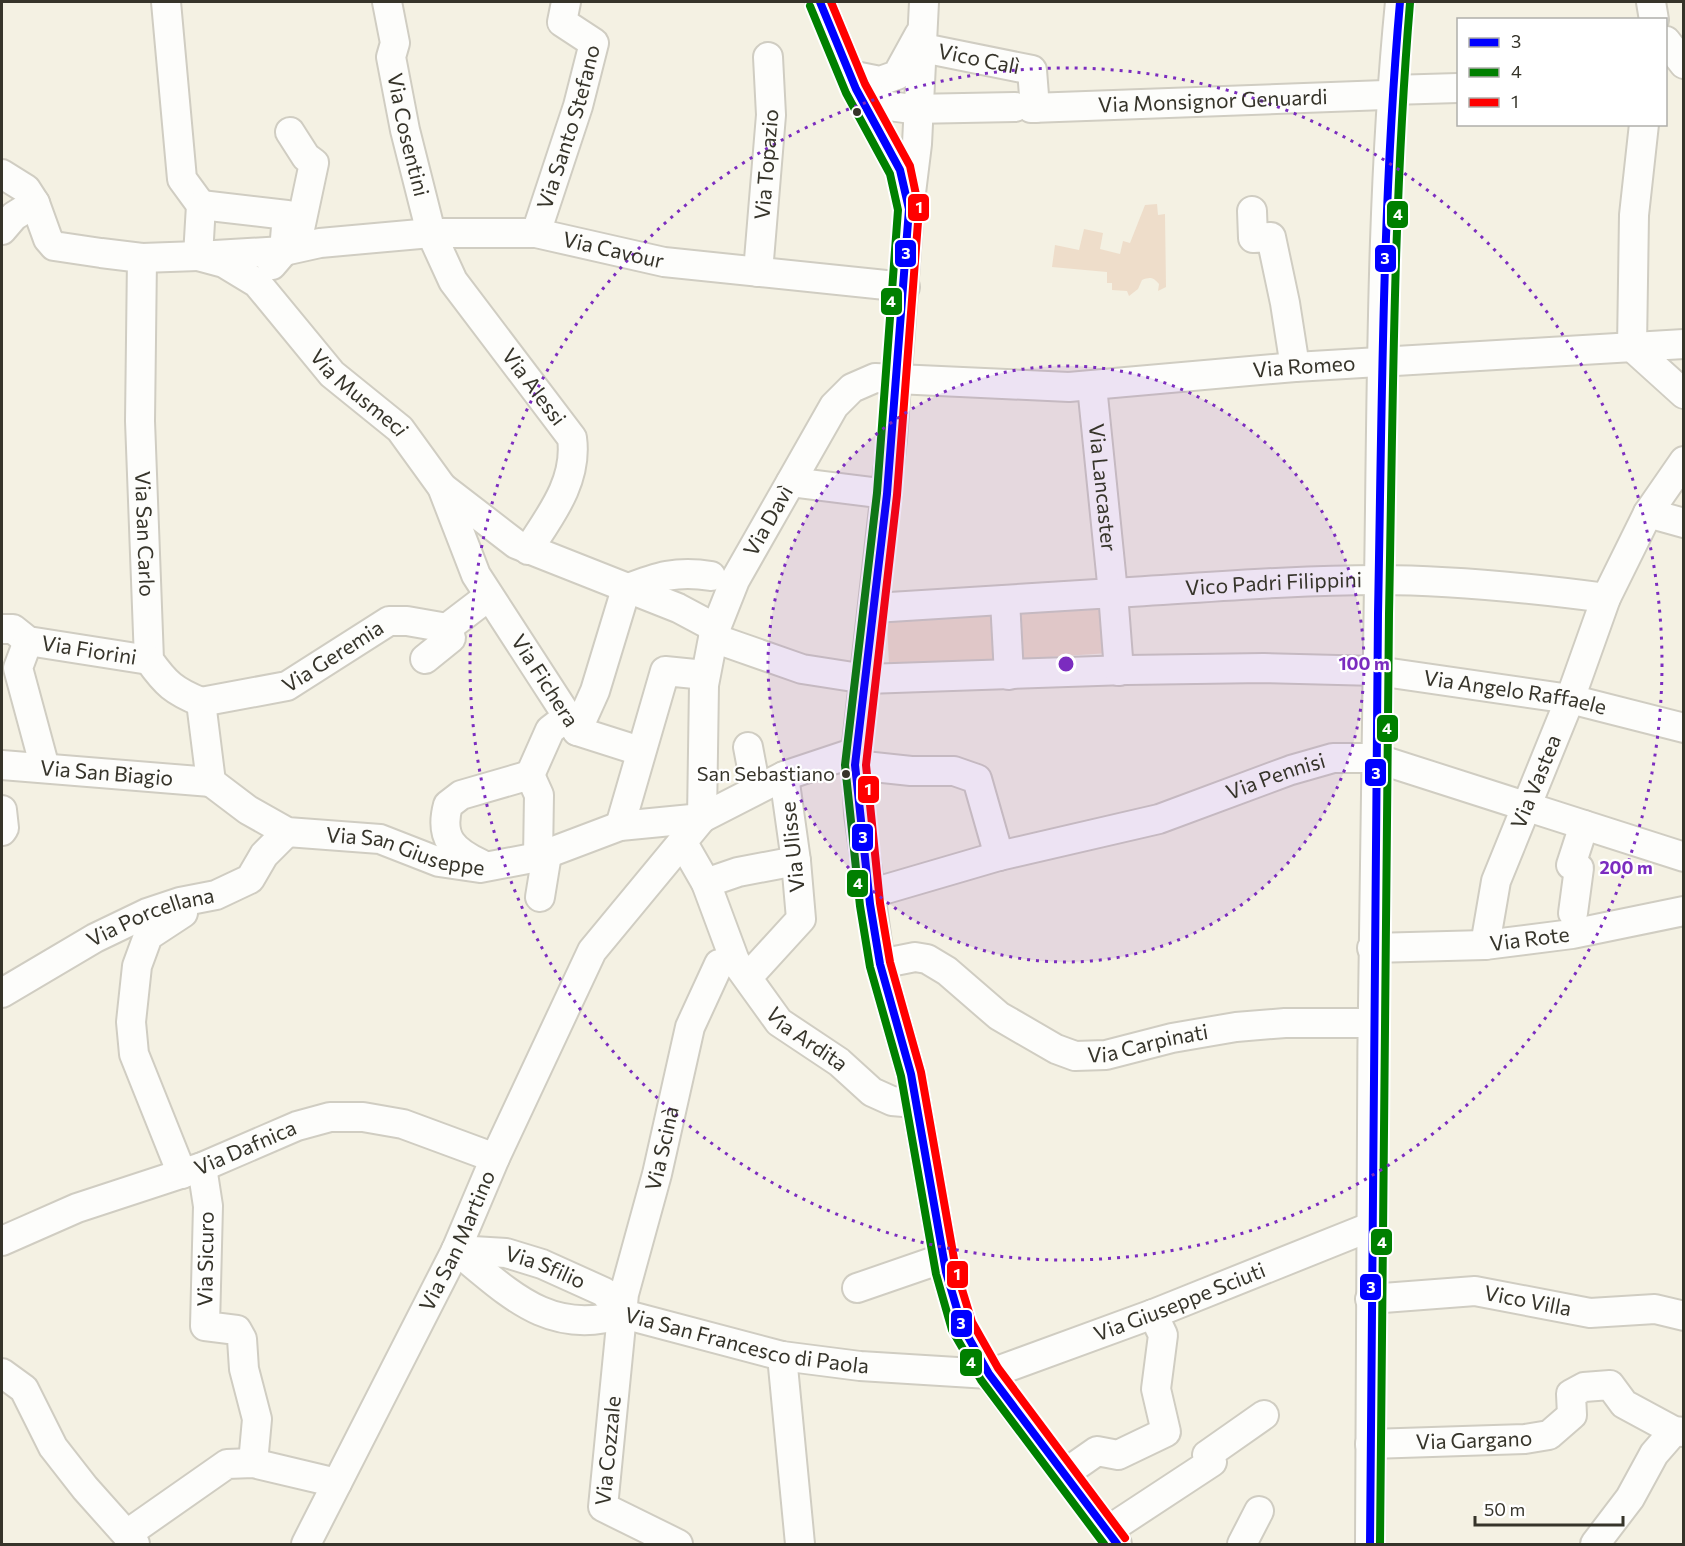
<svg xmlns="http://www.w3.org/2000/svg" width="1685" height="1546" font-family="Commissioner,sans-serif">
<style>
.green{fill:#eeddca}
.lines{fill:none;stroke-linecap:round;stroke-linejoin:round}
.minor-casing{stroke:#d0cdc2;stroke-width:32}
.minor{stroke:#fdfdfb;stroke-width:28}
.bus-1-casing{stroke:#fff;stroke-width:12}
.bus-2-casing{stroke:#fff;stroke-width:12}
.bus-3-casing{stroke:#fff;stroke-width:12}
.bus-1{stroke:#00f;stroke-width:8}
.bus-2{stroke:#008000;stroke-width:8}
.bus-3{stroke:#f00;stroke-width:8}
.ring{fill:none;stroke:#7b2cbf;stroke-width:3;stroke-dasharray:3 6}
.bus-dot{fill:#36342a;stroke:#fff;stroke-width:2}
.labels{text-anchor:middle;stroke-width:4.5;stroke-linejoin:round;paint-order:stroke}
.bus-label{font-size:20px;fill:#36342a;stroke:#fff;text-anchor:end}
.street-label{font-size:21px;fill:#36342a;stroke:#fff}
.centre{fill:#7b2cbf;stroke:#fff;stroke-width:3}
.ring-label{font-size:18px;text-anchor:middle;font-weight:bold;fill:#7b2cbf;stroke:#fff;stroke-width:4.5;stroke-linejoin:round;paint-order:stroke}
.line-badge{stroke:#fff;stroke-width:2}
.badge-label{font-size:16px;text-anchor:middle;font-weight:bold;fill:#fff}
</style>
<rect width="100%" height="100%" fill="#f4f1e3"/>
<g class="green">
<path d="M1157,204L1158,215L1165,214L1166,287L1158,291L1159,284C1153,277 1150,277 1142,280L1138,289L1129,296L1127,291L1112,290V283H1107V272L1052,267L1055,245L1079,250L1084,229L1103,233L1100,249L1120,254L1123,241L1130,243L1145,205Z"/>
<path d="M1107,609L1109,653L1019,659L1017,614Z"/>
<path d="M996,614L998,659L889,665L887,620Z"/>
</g>
<g class="lines">
<g class="minor-casing">
<g id="minor">
<path id="s1" d="M166,2L182,179L201,205L198,256L224,263L257,283L332,374L400,429L442,487L476,575L577,731L640,751"/>
<path id="s2" d="M387,2L395,43L391,57L405,130L431,233L453,281L572,438C578,481 550,516 528,550"/>
<path d="M820,2L856,89L900,170L906,195"/>
<path d="M924,2L917,144L909,209L892,439L856,752L859,814L880,964L911,1074L946,1272L962,1326L989,1374L1117,1544"/>
<path d="M1651,2L1654,20"/>
<path d="M1666,41L1684,64"/>
<path id="s3" d="M923,48L1032,70L1035,108"/>
<path d="M850,75L880,81L897,75L919,35"/>
<path d="M856,89L889,106L912,109L1015,107"/>
<path id="s4" d="M1031,108L1385,95L1391,90L1458,88"/>
<path d="M1644,124L1634,215L1632,347L1684,394"/>
<path d="M290,132L306,157L314,163L297,243"/>
<path id="s5" d="M2,174L26,189L35,203L48,239L54,246L101,253L142,258L198,256L284,251L320,243L431,233H536L664,262L905,287"/>
<path d="M201,205L287,215L284,251L272,265"/>
<path d="M1252,211L1253,238L1271,237L1285,303L1295,367"/>
<path d="M2,230L14,216L35,203"/>
<path id="s6" d="M536,233L578,106L594,43L562,22L566,2"/>
<path id="s7" d="M142,258L140,421L149,660C166,684 174,691 201,702L211,782"/>
<path id="s8" d="M758,272L771,115L768,57"/>
<path id="s9" d="M1092,386L1113,593C1201,588 1290,580 1378,580C1454,580 1530,588 1606,598"/>
<path d="M791,482L887,494"/>
<path id="s10" d="M442,487L516,544L678,608L708,624L722,641L802,669L866,679L1127,670L1264,668L1377,671L1570,699L1684,728"/>
<path d="M1648,513L1684,523"/>
<path d="M1005,600L1009,675"/>
<path d="M874,608L1113,593L1119,671"/>
<path id="s11" d="M2,629H13L28,641L149,660"/>
<path d="M28,641L18,668L45,768"/>
<path d="M425,659L451,638L447,628"/>
<path id="s12" d="M201,702L287,686L389,621H407L447,628L489,596"/>
<path d="M577,731L595,691L626,589C657,577 677,570 711,576"/>
<path d="M748,747L756,789"/>
<path id="s13" d="M2,765L211,782"/>
<path d="M855,765L911,771H954L977,779L999,856"/>
<path d="M530,775L550,730L567,717"/>
<path id="s14" d="M211,782L248,810L287,832L380,839L439,862L480,868L538,857L620,826L702,818L784,776L856,752"/>
<path d="M2,810L4,828L2,831"/>
<path d="M620,826L665,671L705,675"/>
<path id="s15" d="M683,843L706,883L735,961L779,1022L839,1062L872,1092L892,1101L915,1103"/>
<path d="M481,864C453,851 439,838 448,805L461,795L530,775L539,795L538,857"/>
<path d="M706,883L738,872L796,861"/>
<path id="s16" d="M869,894L999,856L1159,819L1291,770L1333,758H1375L1684,857"/>
<path d="M540,897L547,854"/>
<path d="M1573,913L1579,868L1571,865L1584,825"/>
<path id="s17" d="M1485,945L1496,881L1570,699L1606,598L1648,513L1684,461"/>
<path id="s18" d="M1372,948L1485,945L1572,934L1684,911"/>
<path id="s19" d="M880,964L915,957L927,959L947,971L999,1016L1056,1049L1075,1056L1106,1055L1172,1038L1236,1027L1285,1023H1373"/>
<path d="M748,977L801,919L796,861L784,776"/>
<path id="s20" d="M2,993L95,938L147,913L180,902L216,895L250,879L264,855L287,832"/>
<path d="M202,1167L208,1206L205,1326L237,1330L242,1339L244,1369L257,1419L253,1463"/>
<path d="M182,1174L134,1054L131,1022L137,966L148,936L183,913"/>
<path id="s21" d="M2,1241L77,1208L202,1167L297,1126L330,1117H363L403,1124L495,1158"/>
<path id="s22" d="M456,1250C509,1293 549,1337 623,1314L782,1356L860,1366L989,1374L1153,1314L1370,1227"/>
<path id="s23" d="M456,1250L506,1253L542,1264L604,1292L623,1314"/>
<path d="M857,1288L944,1258"/>
<path id="s24" d="M1370,1299L1475,1291L1590,1313L1655,1309L1684,1316"/>
<path d="M782,1356L800,1544"/>
<path d="M2,1373L24,1389L53,1447L85,1488L135,1544"/>
<path id="s25" d="M1370,1444L1525,1439L1549,1435L1572,1415L1571,1394L1584,1387L1610,1385L1624,1404L1674,1431L1684,1432"/>
<path d="M1064,1474L1097,1451L1118,1455L1166,1432L1156,1389L1163,1335L1153,1314"/>
<path d="M1107,1531L1212,1462L1207,1455L1264,1415"/>
<path d="M127,1534L227,1464L253,1463L337,1483"/>
<path id="s26" d="M306,1544L456,1250L495,1158L592,951L702,818L704,685L714,633L735,580L834,406L852,388L875,378L1069,387L1295,367L1684,344"/>
<path id="s27" d="M678,1544L603,1507L624,1294L657,1174L690,1027L719,964L735,961"/>
<path d="M1242,1544L1259,1511"/>
<path d="M1370,1544C1370,1224 1373,903 1379,583C1382,389 1381,194 1400,2"/>
<path d="M1595,1544L1630,1498L1654,1454L1674,1431"/>
</g>
</g>
<use href="#minor" class="minor"/>
<g class="bus-1-casing">
<g id="bus-1">
<path d="M820,2L856,89L900,170L909,209L887,494L855,765L870,904L880,964L911,1074L946,1272L962,1326L989,1374L1117,1544"/>
<path d="M1370,1544C1370,1234 1373,924 1378,614C1382,410 1382,206 1400,2"/>
</g>
</g>
<g class="bus-2-casing">
<g id="bus-2">
<path d="M810,6L846,93L890,174L898,210L877,493L845,765L860,906L870,967L901,1076L936,1274L952,1330L981,1380L1104,1544"/>
<path d="M1380,1544C1381,1234 1384,924 1389,614C1393,410 1393,206 1410,3"/>
</g>
</g>
<g class="bus-3-casing">
<path id="bus-3" d="M831,2L865,84L910,166L919,209L897,495L866,765L880,903L890,962L921,1072L956,1270L972,1322L998,1368L1125,1538"/>
</g>
<use href="#bus-1" class="bus-1"/>
<use href="#bus-2" class="bus-2"/>
<use href="#bus-3" class="bus-3"/>
</g>
<circle cx="1066" cy="664" r="298" fill="#7b2cbf" fill-opacity=".12"/>
<g class="ring">
<circle cx="1066" cy="664" r="298"/>
<circle cx="1066" cy="664" r="596"/>
</g>
<g class="bus-dot">
<circle cx="857" cy="112" r="5"/>
<circle cx="846" cy="774" r="5"/>
</g>
<g class="labels">
<g class="bus-label">
<text x="835" y="781">San Sebastiano</text>
</g>
<g class="street-label">
<text dy="7" stroke="none"><textPath href="#s3" startOffset="57">Vico Calì</textPath></text>
<text dy="7" stroke="none"><textPath href="#s4" startOffset="182">Via Monsignor Genuardi</textPath></text>
<text dy="7" stroke="none"><textPath href="#s6" startOffset="111">Via Santo Stefano</textPath></text>
<text dy="7" stroke="none"><textPath href="#s2" startOffset="136">Via Cosentini</textPath></text>
<text dy="7" stroke="none"><textPath href="#s8" startOffset="108">Via Topazio</textPath></text>
<text dy="7" stroke="none"><textPath href="#s5" startOffset="656">Via Cavour</textPath></text>
<text dy="7" stroke="none"><textPath href="#s26" startOffset="1755">Via Romeo</textPath></text>
<text dy="7" stroke="none"><textPath href="#s2" startOffset="423">Via Alessi</textPath></text>
<text dy="7" stroke="none"><textPath href="#s1" startOffset="477">Via Musmeci</textPath></text>
<text dy="7" stroke="none"><textPath href="#s9" startOffset="102">Via Lancaster</textPath></text>
<text dy="7" stroke="none"><textPath href="#s26" startOffset="1142">Via Davì</textPath></text>
<text dy="7" stroke="none"><textPath href="#s7" startOffset="276">Via San Carlo</textPath></text>
<text dy="7" stroke="none"><textPath href="#s9" startOffset="369">Vico Padri Filippini</textPath></text>
<text dy="7" stroke="none"><textPath href="#s11" startOffset="92">Via Fiorini</textPath></text>
<text dy="7" stroke="none"><textPath href="#s12" startOffset="142">Via Geremia</textPath></text>
<text dy="7" stroke="none"><textPath href="#s1" startOffset="824">Via Fichera</textPath></text>
<text dy="7" stroke="none"><textPath href="#s10" startOffset="1124">Via Angelo Raffaele</textPath></text>
<text dy="7" stroke="none"><textPath href="#s13" startOffset="105">Via San Biagio</textPath></text>
<text dy="7" stroke="none"><textPath href="#s16" startOffset="424">Via Pennisi</textPath></text>
<text dy="7" stroke="none"><textPath href="#s17" startOffset="172">Via Vastea</textPath></text>
<text transform="translate(793 847) rotate(-96)" y="7">Via Ulisse</text>
<text dy="7" stroke="none"><textPath href="#s14" startOffset="212">Via San Giuseppe</textPath></text>
<text dy="7" stroke="none"><textPath href="#s20" startOffset="168">Via Porcellana</textPath></text>
<text dy="7" stroke="none"><textPath href="#s18" startOffset="158">Via Rote</textPath></text>
<text dy="7" stroke="none"><textPath href="#s15" startOffset="237">Via Ardita</textPath></text>
<text dy="7" stroke="none"><textPath href="#s19" startOffset="300">Via Carpinati</textPath></text>
<text dy="7" stroke="none"><textPath href="#s21" startOffset="261">Via Dafnica</textPath></text>
<text dy="7" stroke="none"><textPath href="#s27" startOffset="448">Via Scinà</textPath></text>
<text dy="7" stroke="none"><textPath href="#s26" startOffset="339">Via San Martino</textPath></text>
<text transform="translate(206 1259) rotate(-89)" y="7">Via Sicuro</text>
<text dy="7" stroke="none"><textPath href="#s23" startOffset="92">Via Sfilio</textPath></text>
<text dy="7" stroke="none"><textPath href="#s24" startOffset="159">Vico Villa</textPath></text>
<text dy="7" stroke="none"><textPath href="#s22" startOffset="765">Via Giuseppe Sciuti</textPath></text>
<text dy="7" stroke="none"><textPath href="#s22" startOffset="316">Via San Francesco di Paola</textPath></text>
<text dy="7" stroke="none"><textPath href="#s25" startOffset="104">Via Gargano</textPath></text>
<text dy="7" stroke="none"><textPath href="#s27" startOffset="140">Via Cozzale</textPath></text>
</g>
</g>
<circle cx="1066" cy="664" r="9" class="centre"/>
<g class="ring-label">
<text x="1364" y="670">100 m</text>
<text x="1626" y="874">200 m</text>
</g>
<g class="line-badge">
<rect x="907" y="193" width="23" height="29" rx="6" fill="#f00"/>
<rect x="1386" y="200" width="23" height="29" rx="6" fill="#008000"/>
<rect x="894" y="239" width="23" height="29" rx="6" fill="#00f"/>
<rect x="1374" y="244" width="23" height="29" rx="6" fill="#00f"/>
<rect x="880" y="287" width="23" height="29" rx="6" fill="#008000"/>
<rect x="1376" y="714" width="23" height="29" rx="6" fill="#008000"/>
<rect x="1364" y="758" width="23" height="29" rx="6" fill="#00f"/>
<rect x="857" y="775" width="23" height="29" rx="6" fill="#f00"/>
<rect x="851" y="823" width="23" height="29" rx="6" fill="#00f"/>
<rect x="846" y="869" width="23" height="29" rx="6" fill="#008000"/>
<rect x="1370" y="1228" width="23" height="28" rx="6" fill="#008000"/>
<rect x="946" y="1260" width="23" height="29" rx="6" fill="#f00"/>
<rect x="1359" y="1273" width="23" height="28" rx="6" fill="#00f"/>
<rect x="950" y="1309" width="23" height="29" rx="6" fill="#00f"/>
<rect x="959" y="1348" width="24" height="29" rx="6" fill="#008000"/>
</g>
<g class="badge-label">
<text x="919" y="213">1</text>
<text x="1398" y="220">4</text>
<text x="906" y="259">3</text>
<text x="1385" y="264">3</text>
<text x="891" y="307">4</text>
<text x="1387" y="734">4</text>
<text x="1376" y="779">3</text>
<text x="868" y="795">1</text>
<text x="863" y="843">3</text>
<text x="858" y="889">4</text>
<text x="1382" y="1248">4</text>
<text x="957" y="1280">1</text>
<text x="1371" y="1293">3</text>
<text x="961" y="1329">3</text>
<text x="971" y="1368">4</text>
</g>
<rect width="1685" height="1546" fill="none" stroke="#36342a" stroke-width="6"/>
<rect x="1457" y="18" width="210" height="108" fill="#ffffff" stroke="#afaeaa" stroke-width="1.5"/>
<rect x="1469" y="38" width="30" height="9" fill="#0000ff" stroke="#afaeaa" stroke-width="1.5"/>
<text x="1511" y="48" font-size="18" fill="#36342a">3</text>
<rect x="1469" y="68" width="30" height="9" fill="#008000" stroke="#afaeaa" stroke-width="1.5"/>
<text x="1511" y="78" font-size="18" fill="#36342a">4</text>
<rect x="1469" y="98" width="30" height="9" fill="#ff0000" stroke="#afaeaa" stroke-width="1.5"/>
<text x="1511" y="108" font-size="18" fill="#36342a">1</text>
<path d="M1475 1516v9h148v-9" fill="none" stroke="#36342a" stroke-width="3"/>
<text x="1484" y="1516" font-size="18" fill="#36342a" stroke="#ffffff" stroke-width="4.5" paint-order="stroke">50 m</text>
</svg>
